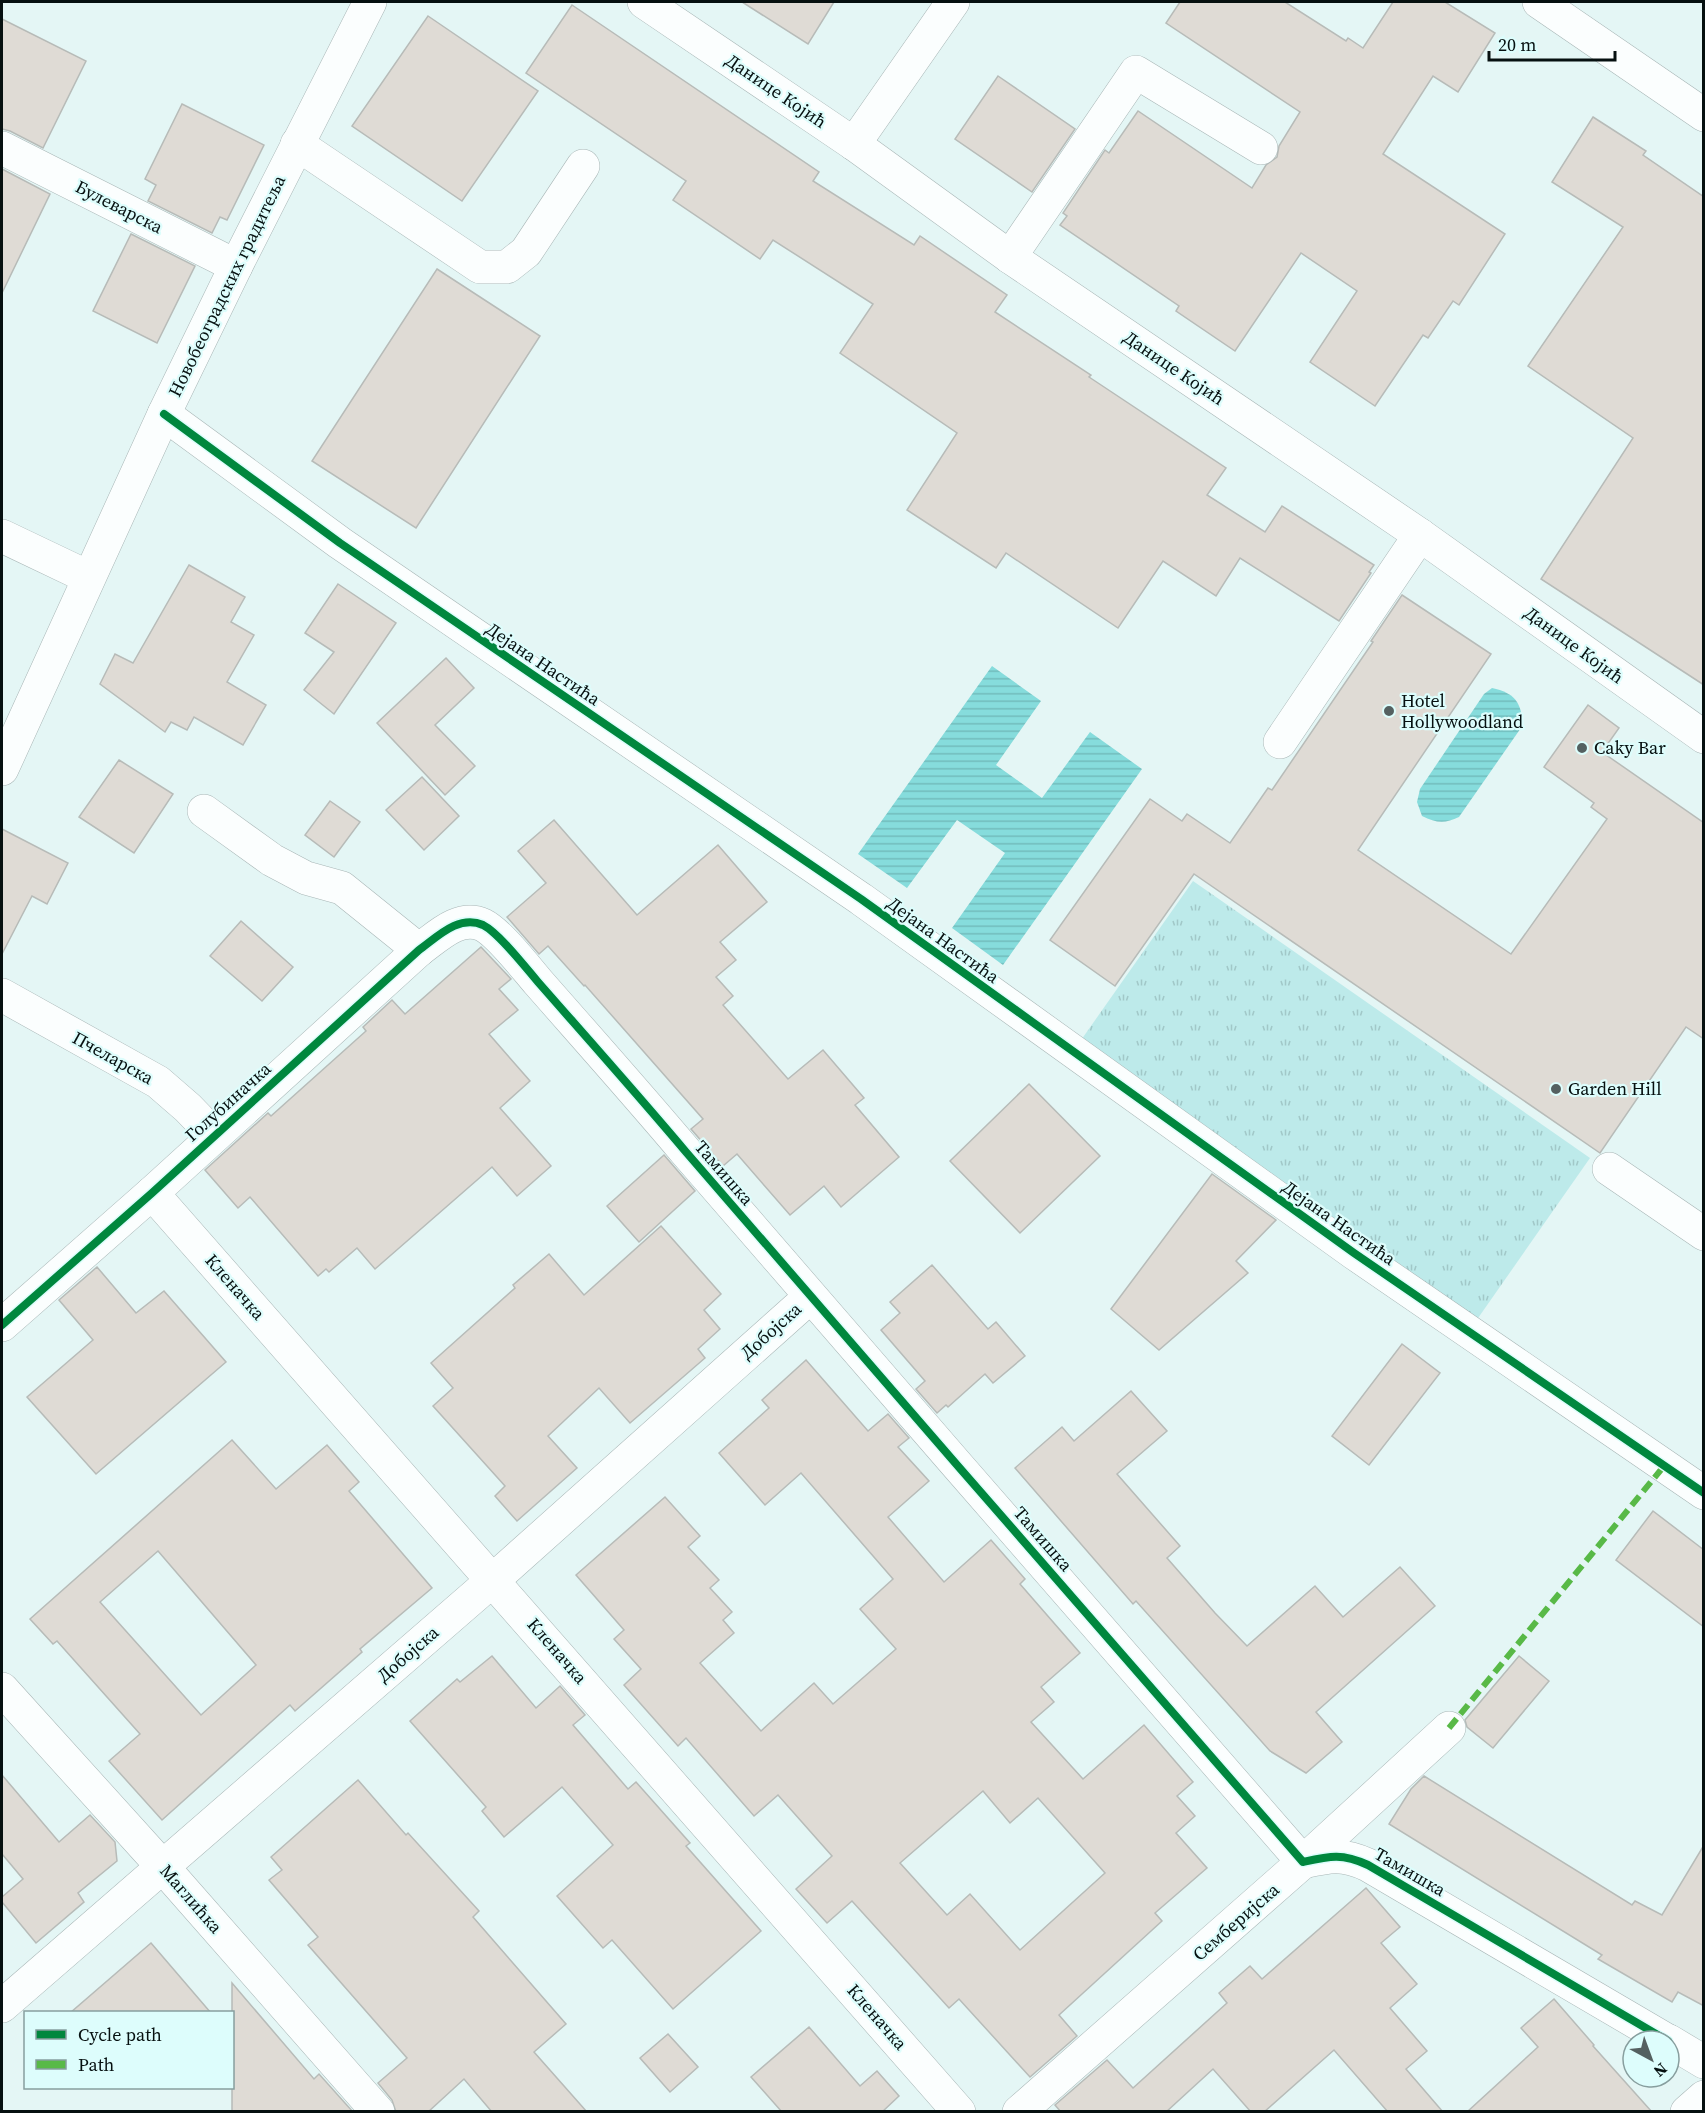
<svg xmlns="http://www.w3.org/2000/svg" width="1705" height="2113" font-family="'Source Serif 4',serif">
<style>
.park{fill:url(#park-tufts)}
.water{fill:url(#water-rules)}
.building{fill:#dfdbd5;stroke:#b7bbb8;stroke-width:1.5;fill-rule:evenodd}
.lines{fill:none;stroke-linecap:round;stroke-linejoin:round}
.minor-casing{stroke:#a8b6b6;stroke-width:34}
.minor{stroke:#fbfefe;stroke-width:33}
.quiet{stroke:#58b947;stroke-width:6;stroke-dasharray:12 6;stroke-linecap:butt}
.cycleway-casing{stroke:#ddfdfc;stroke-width:11}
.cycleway{stroke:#00873e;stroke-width:8}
.poi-dot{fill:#546060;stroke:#ddfdfc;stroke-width:2}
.labels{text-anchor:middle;stroke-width:4.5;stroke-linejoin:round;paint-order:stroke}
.street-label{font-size:18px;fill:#061010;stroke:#ddfdfc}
.poi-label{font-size:18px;fill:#061010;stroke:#ddfdfc;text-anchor:start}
</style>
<defs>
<pattern id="park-tufts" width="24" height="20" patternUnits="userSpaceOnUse" patternTransform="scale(1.5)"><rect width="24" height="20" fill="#bdeaea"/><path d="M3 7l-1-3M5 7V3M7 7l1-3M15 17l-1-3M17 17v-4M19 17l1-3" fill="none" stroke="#a1c8c8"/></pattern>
<pattern id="water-rules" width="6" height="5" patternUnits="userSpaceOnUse" patternTransform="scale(1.5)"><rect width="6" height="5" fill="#86dcdc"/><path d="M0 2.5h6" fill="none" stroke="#72bcbc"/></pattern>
</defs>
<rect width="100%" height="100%" fill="#e4f6f5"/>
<path class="park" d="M1193,881L1590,1158L1476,1321L1079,1043Z"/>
<g class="water">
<path d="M992,666L1041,701L996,765L1042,798L1090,732L1142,769L1003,965L952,928L1005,853L957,820L907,888L858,854Z"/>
<path d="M1492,688C1515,693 1521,702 1523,725L1459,817C1445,824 1436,823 1422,816L1417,802L1420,789L1484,694Z"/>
</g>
<g class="building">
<path d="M742,2H834L808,44Z"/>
<path d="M1180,2H1285L1346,41L1348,38L1363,48L1393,2H1445L1495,33L1458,92L1433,76L1383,154L1505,234L1459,305L1453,301L1428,338L1423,335L1375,406L1310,362L1357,291L1301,253L1235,351L1176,311L1179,306L1060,225L1067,216L1063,213L1105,150L1109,153L1138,111L1252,188L1266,165L1277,157L1279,146L1300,112L1166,23Z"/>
<path d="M572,5L819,172L813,181L914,245L920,236L1007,295L995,312L1091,375L1089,377L1226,468L1207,495L1265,532L1282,506L1374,565L1369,572L1371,573L1339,621L1240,558L1216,596L1163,561L1118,628L1006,553L996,568L907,510L957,433L840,353L873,304L773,240L760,259L673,200L686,181L526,73Z"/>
<path d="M428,16L538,91L462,201L352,126Z"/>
<path d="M2,19L86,61L43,148L10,131L2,129Z"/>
<path d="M998,76L1075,129L1032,192L955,139Z"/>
<path d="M182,104L264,145L227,220L220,217L212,233L148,201L156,185L145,179Z"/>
<path d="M1593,117L1646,151L1643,155L1704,197V685L1541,579L1633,438L1528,366L1623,227L1552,182Z"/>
<path d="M2,169L50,194L2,293Z"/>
<path d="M131,234L195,266L157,343L93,311Z"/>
<path d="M437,269L540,336L416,528L312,461Z"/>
<path d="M189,565L245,597L231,622L254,635L227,682L266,705L243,745L194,717L187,730L171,722L165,732L100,684L115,654L133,663Z"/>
<path d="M338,584L396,623L334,714L304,690L334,652L305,633Z"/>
<path d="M1402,595L1491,654L1358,850L1511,954L1607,819L1591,807L1594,803L1544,767L1588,705L1619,728L1602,752L1704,823V1039L1686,1027L1600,1153L1194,874L1115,986L1050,940L1150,799L1182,821L1187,814L1230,843L1268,788L1272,790L1373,642L1371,641Z"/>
<path d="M446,658L474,688L435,725L475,766L445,795L377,723Z"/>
<path d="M119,760L173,794L134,853L79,817Z"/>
<path d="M422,777L459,816L424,850L386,810Z"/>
<path d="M330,801L360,822L334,857L305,835Z"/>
<path d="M554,820L637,915L718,845L767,902L720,942L736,960L716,977L733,996L723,1005L788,1079L823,1050L864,1098L855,1105L899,1157L841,1207L824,1186L790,1215L737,1154L723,1166L691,1129L703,1119L585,985L584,986L548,946L539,954L507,917L546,883L518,851Z"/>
<path d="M2,829L68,863L47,904L32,896L2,954Z"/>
<path d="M241,921L293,967L262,1001L210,956Z"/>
<path d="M481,947L511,979L499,989L518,1010L489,1034L530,1081L500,1108L551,1166L517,1196L492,1167L375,1269L357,1248L329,1272L326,1269L318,1276L250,1197L238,1208L205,1170L268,1113L271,1116L366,1031L363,1027L392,1000L405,1014Z"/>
<path d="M1029,1084L1100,1156L1020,1233L950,1161Z"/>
<path d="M664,1155L695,1191L639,1242L607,1206Z"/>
<path d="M1212,1174L1276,1220L1236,1261L1248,1273L1159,1350L1111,1309Z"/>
<path d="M661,1226L721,1294L704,1310L720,1329L698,1349L705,1358L630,1423L599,1388L548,1436L577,1468L517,1521L495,1496L505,1486L433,1406L453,1388L431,1363L515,1288L513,1285L549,1254L584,1295Z"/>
<path d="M932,1265L988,1329L996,1322L1025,1356L993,1383L985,1374L948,1407L946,1405L937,1413L916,1389L925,1381L881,1330L900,1313L890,1302Z"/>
<path d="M97,1267L136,1313L164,1291L226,1362L96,1474L27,1397L93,1340L59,1300Z"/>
<path d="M1402,1344L1440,1373L1369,1465L1332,1436Z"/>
<path d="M806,1360L868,1431L888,1414L909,1438L898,1447L929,1481L888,1517L944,1582L991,1540L1025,1579L1020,1584L1080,1653L1041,1687L1054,1702L1031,1722L1083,1779L1144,1725L1193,1782L1177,1796L1195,1816L1176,1833L1207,1868L1155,1913L1162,1921L1059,2015L1077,2036L1030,2077L959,1999L949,2008L852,1901L827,1923L796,1889L832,1856L778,1795L754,1816L686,1738L678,1746L624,1685L641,1669L614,1639L624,1630L576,1575L665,1497L700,1536L688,1547L719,1580L710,1588L732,1612L723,1620L734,1633L700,1663L761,1731L814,1683L833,1704L896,1649L860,1609L893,1579L801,1473L765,1505L719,1453L769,1408L762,1400ZM983,1791L1010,1823L1038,1798L1105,1873L1020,1950L970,1894L947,1915L900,1863Z"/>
<path d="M1131,1391L1167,1431L1117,1474L1180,1546L1167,1558L1215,1613L1247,1646L1315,1586L1343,1617L1400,1567L1435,1606L1316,1712L1342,1742L1306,1773L1270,1751L1136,1601L1133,1604L1015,1468L1062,1427L1074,1441Z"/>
<path d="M232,1440L276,1489L327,1445L359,1482L349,1491L432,1588L360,1649L362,1652L295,1711L290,1705L162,1820L109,1761L140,1734L57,1641L53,1644L30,1619ZM158,1551L256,1665L201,1715L100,1602Z"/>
<path d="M1653,1511L1704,1550V1627L1616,1560Z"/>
<path d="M492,1656L536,1708L560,1686L585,1715L573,1725L628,1789L636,1782L690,1843L686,1846L761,1931L673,2009L612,1940L603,1948L557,1896L613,1845L562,1787L504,1837L482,1811L486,1807L410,1721L457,1679L460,1682Z"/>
<path d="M1519,1656L1549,1681L1493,1748L1467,1727L1465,1720Z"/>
<path d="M2,1775L59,1842L90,1815L115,1842L117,1861L78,1893L84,1902L36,1943L2,1902V1897L23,1879L2,1854Z"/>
<path d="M1424,1776L1632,1905L1635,1901L1662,1915L1704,1845V2006L1678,1992L1672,2002L1598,1959L1602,1955L1389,1824L1411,1789Z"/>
<path d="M358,1780L406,1835L408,1833L479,1911L473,1917L566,2024L534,2052L587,2112H492L464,2079L428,2112H396L392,2100L378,2083L407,2058L308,1945L318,1937L269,1880L282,1870L271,1857Z"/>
<path d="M1366,1888L1400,1927L1381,1943L1417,1984L1390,2008L1427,2051L1406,2069L1443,2112H1388L1334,2050L1264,2112H1251L1213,2069L1166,2112H1061L1055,2105L1107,2060L1133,2088L1227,2003L1219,1993L1250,1966L1262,1979Z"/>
<path d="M151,1943L211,2013H70Z"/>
<path d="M232,1983L314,2079L319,2074L353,2112H232Z"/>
<path d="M1554,1999L1594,2045L1593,2046L1652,2112H1467L1538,2047L1521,2028Z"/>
<path d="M809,2027L860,2086L877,2071L899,2096L882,2112H782L751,2077Z"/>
<path d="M668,2034L698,2067L670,2092L640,2058Z"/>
</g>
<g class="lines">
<g class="minor-casing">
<g id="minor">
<path d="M644,2L854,144L1010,257L1420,535L1704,737"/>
<path d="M1539,2L1704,115"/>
<path d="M297,144L480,267H507L526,252L583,166"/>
<path d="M854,144L953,2"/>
<path d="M2,148L236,266"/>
<path d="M1010,257L1136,72L1261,148"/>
<path d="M164,414L340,543L861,899L1354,1253L1704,1493"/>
<path d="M2,536L88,577"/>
<path d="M1280,742L1420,535"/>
<path d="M2,769L164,414L236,266L370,2"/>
<path d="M204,811L272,860L306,878L342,888L419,950"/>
<path d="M2,995L158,1082L188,1108L214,1135"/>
<path d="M1609,1169L1704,1234"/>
<path d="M152,1193L959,2112"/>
<path d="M2,1325L152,1193L419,950C437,937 459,914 483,925C499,933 526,968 538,982C588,1039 638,1095 686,1152C890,1390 1098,1625 1303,1862C1330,1856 1342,1853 1368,1865L1668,2041"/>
<path d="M2,1689L162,1866L378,2112"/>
<path d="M2,2006L493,1580L810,1297"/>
<path d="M1669,2041L1704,2062"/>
<path d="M1019,2112L1303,1862L1449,1728"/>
<path d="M1687,2112L1704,2097"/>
</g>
</g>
<use href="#minor" class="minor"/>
<path class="quiet" d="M1449,1728L1664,1466"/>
<g class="cycleway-casing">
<g id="cycleway">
<path d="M164,414L340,543L861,899L1354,1253L1704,1493"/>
<path d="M2,1325L152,1193L419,950C437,937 459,914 483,925C499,933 526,968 538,982C588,1039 638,1095 686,1152C890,1390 1098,1625 1303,1862C1330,1856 1342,1853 1368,1865L1668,2041"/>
</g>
</g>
<use href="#cycleway" class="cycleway"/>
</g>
<g class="poi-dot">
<circle cx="1389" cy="711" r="6"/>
<circle cx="1582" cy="748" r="6"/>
<circle cx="1556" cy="1089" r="6"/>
</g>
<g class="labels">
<g class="street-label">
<text transform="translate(776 91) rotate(34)" y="6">Данице Којић</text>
<text transform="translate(119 207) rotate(27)" y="6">Булеварска</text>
<text transform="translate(227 286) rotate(-64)" y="6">Новобеоградских градитеља</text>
<text transform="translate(1174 368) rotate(34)" y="6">Данице Којић</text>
<text transform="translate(1574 645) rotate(36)" y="6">Данице Којић</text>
<text transform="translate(543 664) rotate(34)" y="6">Дејана Настића</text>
<text transform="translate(943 940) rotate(36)" y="6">Дејана Настића</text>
<text transform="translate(113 1058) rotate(29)" y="6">Пчеларска</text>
<text transform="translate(228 1102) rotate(-42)" y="6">Голубиначка</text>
<text transform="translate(724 1173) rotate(49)" y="6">Тамишка</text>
<text transform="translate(1339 1223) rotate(35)" y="6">Дејана Настића</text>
<text transform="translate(235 1287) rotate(49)" y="6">Кленачка</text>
<text transform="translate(771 1331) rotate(-42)" y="6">Добојска</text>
<text transform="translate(1043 1539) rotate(49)" y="6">Тамишка</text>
<text transform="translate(557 1651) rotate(49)" y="6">Кленачка</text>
<text transform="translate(408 1654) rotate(-41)" y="6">Добојска</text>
<text transform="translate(1410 1872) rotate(30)" y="6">Тамишка</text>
<text transform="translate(191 1899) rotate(49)" y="6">Маглићка</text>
<text transform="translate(1236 1922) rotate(-41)" y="6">Семберијска</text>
<text transform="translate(877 2017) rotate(49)" y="6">Кленачка</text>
</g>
<g class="poi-label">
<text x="1401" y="707">Hotel<tspan x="1401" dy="21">Hollywoodland</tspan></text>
<text x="1594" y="754">Caky Bar</text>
<text x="1568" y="1095">Garden Hill</text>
</g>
</g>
<rect width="1705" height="2113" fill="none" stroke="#061010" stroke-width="6"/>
<rect x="24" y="2011" width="210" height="78" fill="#ddfdfc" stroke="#879e9e" stroke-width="1.5"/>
<rect x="36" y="2030" width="30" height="9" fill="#00873e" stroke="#879e9e" stroke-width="1.5"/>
<text x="78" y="2041" font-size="18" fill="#061010">Cycle path</text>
<rect x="36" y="2060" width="30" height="9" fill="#58b947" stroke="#879e9e" stroke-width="1.5"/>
<text x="78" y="2071" font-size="18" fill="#061010">Path</text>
<g transform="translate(1651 2059) rotate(139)"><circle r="28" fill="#ddfdfc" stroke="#879e9e" stroke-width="1.5"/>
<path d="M0-4.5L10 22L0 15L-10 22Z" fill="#546060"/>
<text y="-9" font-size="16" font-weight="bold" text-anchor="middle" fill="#061010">N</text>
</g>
<path d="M1489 51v9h126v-9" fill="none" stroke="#061010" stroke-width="3"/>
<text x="1498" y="51" font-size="18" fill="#061010" stroke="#ddfdfc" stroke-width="4.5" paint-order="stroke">20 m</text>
</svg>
